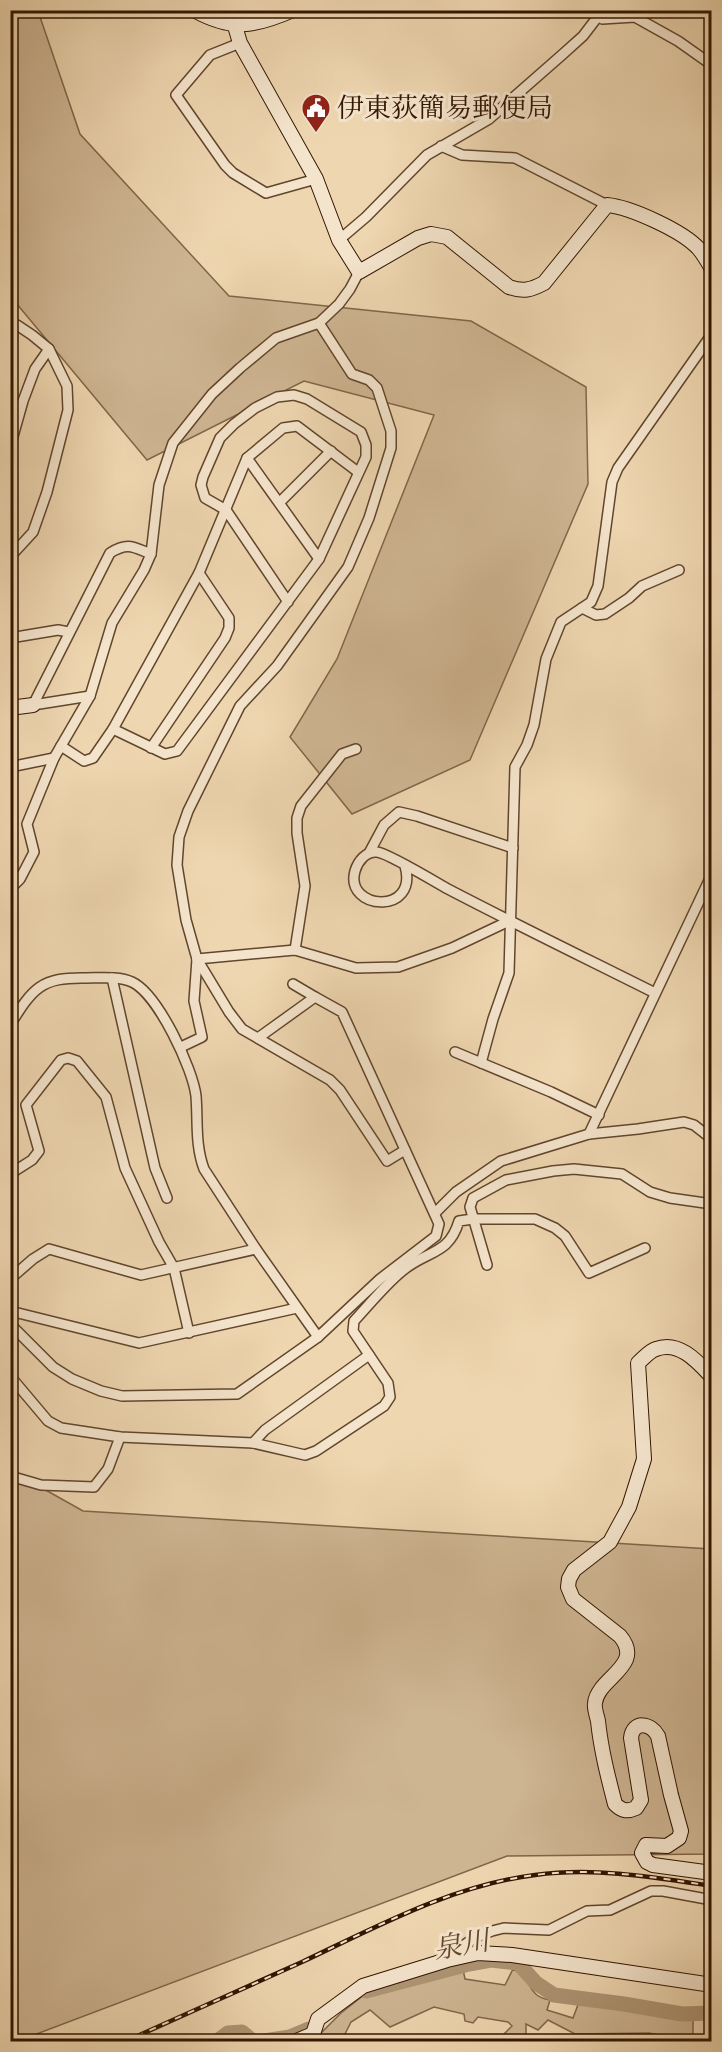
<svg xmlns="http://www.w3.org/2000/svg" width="722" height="2052" font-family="'EB Garamond','Noto Serif JP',serif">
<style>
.green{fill:#ceb592;stroke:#806649;stroke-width:1.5}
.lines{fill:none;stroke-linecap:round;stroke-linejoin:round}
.river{stroke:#ae9574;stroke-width:15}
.street-casing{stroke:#61462c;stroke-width:12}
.secondary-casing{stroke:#321600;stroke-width:16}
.street{stroke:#f4e4cc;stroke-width:9}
.secondary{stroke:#f4e4cc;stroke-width:14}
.rail-casing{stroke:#321600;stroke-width:4.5}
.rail{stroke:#f4e4cc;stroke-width:2;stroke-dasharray:7;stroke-linecap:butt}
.labels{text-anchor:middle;stroke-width:6;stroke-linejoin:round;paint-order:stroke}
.poi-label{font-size:27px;fill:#321600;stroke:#f4e4cc;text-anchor:start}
.water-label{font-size:28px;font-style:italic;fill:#64492e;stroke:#f4e4cc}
</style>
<rect width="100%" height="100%" fill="#eed6b0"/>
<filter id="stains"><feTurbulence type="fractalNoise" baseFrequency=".00333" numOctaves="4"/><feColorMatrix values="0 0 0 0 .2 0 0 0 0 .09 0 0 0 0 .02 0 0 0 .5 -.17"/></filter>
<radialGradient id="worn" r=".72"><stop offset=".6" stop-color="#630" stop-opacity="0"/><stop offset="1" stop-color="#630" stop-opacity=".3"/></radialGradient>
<g class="green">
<path d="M10,11H38L80,134L229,296L471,321L586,387L588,484L470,760L352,814L290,737L337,659L434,415L304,381L147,460L11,297Z"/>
<path d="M10,1470L83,1511L711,1549V1854L507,1856L18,2041H11Z"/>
<path d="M463,1969L465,1979L505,1985L513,1969C517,1971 522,1974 525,1978C533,1990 533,1997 550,2000L547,2010L573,2018L579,2002L678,2017H693V2035L664,2036L649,2033L575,2034L548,2020L538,2030L526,2024V2041L502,2042L503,2035L512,2026L508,2022L478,2017L473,2023L465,2021L464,2014L434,2007L390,2027L370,2010L351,2022L345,2034L334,2041L304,2042L319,2035L341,2013L364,1995Z"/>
</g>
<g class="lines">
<g class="river">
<path d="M366,1991L469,1964L491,1960L518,1963L536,1983L554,1995L624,2004L682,2014L712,2013"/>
<path d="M216,2042L228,2033L242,2032L254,2042"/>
<path d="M257,2042L290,2037L309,2029"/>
</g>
<g class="street-casing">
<g id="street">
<path d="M234,10L235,26"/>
<path d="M596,10L602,19L635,17L678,41L712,65"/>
<path d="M240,43L210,55L176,95L225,165L233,173L266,193L316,179"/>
<path d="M441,146L462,155L515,158L607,205"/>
<path d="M339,240L366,217L427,155L489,119L563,54L583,36L596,19V10"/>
<path d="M319,323L352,374L369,380L377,388L391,431V448L369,518L348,567L277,666L240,706L188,811L179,837L177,865L186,920L197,959L229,1012L242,1029L330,1080L340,1090L387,1161L405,1150"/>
<path d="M10,329L17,325L32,335L49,349L67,386L68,410L47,492L33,532L10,557"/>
<path d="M10,447L23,401L35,369L49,349"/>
<path d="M247,458L319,559"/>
<path d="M280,502L331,451"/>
<path d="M582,608L596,615L605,614L629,598L642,586L679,570"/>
<path d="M10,638L58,630L69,632"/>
<path d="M33,705L110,553C128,542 133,547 151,554"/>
<path d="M33,705L90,696"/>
<path d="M113,729L165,754L177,751L319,559L366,457V445L361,432L307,399L294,395L277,397L255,408L234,424L220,438L203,477L201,485L205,498L226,510L288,602"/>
<path d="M61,746L84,761L93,758L113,729L199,573L247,458L283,428L297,426L358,472"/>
<path d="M151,748L225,638L229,628V618L199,573"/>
<path d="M10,767L54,758"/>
<path d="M369,853L384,825L399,812L417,816L513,848"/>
<path d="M405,866C419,916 344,910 355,871C358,861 366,851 377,852C387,853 434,881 446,888C515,924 585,958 655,993"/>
<path d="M10,889L20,879L34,852L27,824L54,758L90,696L112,623L144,570L151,554L159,485L173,443L212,394L240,368L276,338L319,323L339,304L350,289L359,272"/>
<path d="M295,950L305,886L297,833V818L301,806L342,754L356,749"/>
<path d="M197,959L295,950L356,968L398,967L452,948L509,921"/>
<path d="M112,978L155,1168L167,1198"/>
<path d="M10,1025C33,988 41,977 86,978C100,978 119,976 132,982C158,994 193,1069 196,1096C198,1121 195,1145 204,1169L256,1249L318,1337"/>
<path d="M258,1038L315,997L293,984"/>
<path d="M181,1047L202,1037L194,1001L197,959"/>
<path d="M455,1052L551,1092L599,1115"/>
<path d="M481,1063L493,1019L509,973L515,767L527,745L534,725L546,659L561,622L591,602L598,586L612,482L618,468L712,334"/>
<path d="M589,1134L712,874"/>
<path d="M10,1174L32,1160L39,1151L26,1105L61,1060L68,1058L77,1061L106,1097L125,1168L159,1242L174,1268L189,1333"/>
<path d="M435,1213L456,1192L501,1161L589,1134L638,1129L684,1122L694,1125L712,1139"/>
<path d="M487,1265L470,1207L473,1198L506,1180L553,1171L574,1169L622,1174L650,1192L670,1198L712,1204"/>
<path d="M10,1279L33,1259L49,1249L141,1275L256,1249"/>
<path d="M10,1311L139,1343L297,1308"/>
<path d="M10,1324L53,1367L72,1379L101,1391L122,1396L237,1394L318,1337L380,1279L436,1236L439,1224L342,1012L315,997"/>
<path d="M10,1376L48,1421L61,1428L120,1437L253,1443L305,1455L316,1451L384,1406L390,1397L388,1383L353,1331L354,1321C368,1306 390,1279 406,1268C430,1250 449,1254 459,1221L473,1219H535L555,1228L565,1236L589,1273L645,1248"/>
<path d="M253,1443L265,1430L369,1355"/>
<path d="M10,1476L41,1485L94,1487L108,1469L120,1437"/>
<path d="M459,1957L458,1949L476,1937L492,1931L504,1928L549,1930L587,1911L610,1910L651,1891H663L712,1900"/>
<path d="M413,2042L414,2040"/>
</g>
</g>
<g class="secondary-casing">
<g id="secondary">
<path d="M194,10C232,31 254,27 293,10"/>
<path d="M235,26L240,43L316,179L339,240L359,272L418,238L431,234L447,237L509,287C523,292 531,290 544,283L607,205C630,207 683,231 699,249C704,255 708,262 712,269"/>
<path d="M10,708L33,705"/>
<path d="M712,1377C698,1362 679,1340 656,1349C649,1351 643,1359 638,1363L644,1459L629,1507L610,1542L574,1570L569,1579L568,1587L573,1599L620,1636C645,1666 598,1677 595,1703C594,1708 597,1716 598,1721C601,1750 608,1777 615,1804C622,1811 627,1812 636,1808L641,1800L631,1738C633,1720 651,1723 658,1736L671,1795L681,1831L679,1838L667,1846L646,1845L642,1853L647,1862L653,1865L712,1873"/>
<path d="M294,2042L313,2034L318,2019L363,1986L447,1960L478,1953L512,1955L712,1985"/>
</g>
</g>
<use href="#street" class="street"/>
<use href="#secondary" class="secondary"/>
<g class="rail-casing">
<path id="rail" d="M124,2042C183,2015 243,1989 302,1962C376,1927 453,1885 535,1875C595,1867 653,1877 712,1886"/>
</g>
<use href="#rail" class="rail"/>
</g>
<defs>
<g id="civic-pin" transform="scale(1.5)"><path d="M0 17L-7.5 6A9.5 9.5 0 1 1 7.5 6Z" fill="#8f2418" stroke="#f4e4cc"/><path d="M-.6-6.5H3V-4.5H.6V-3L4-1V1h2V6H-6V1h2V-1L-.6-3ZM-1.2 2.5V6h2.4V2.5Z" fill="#fff"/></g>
</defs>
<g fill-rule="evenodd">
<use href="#civic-pin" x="316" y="108"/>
</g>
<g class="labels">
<g class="poi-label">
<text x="337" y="117">伊東荻簡易郵便局</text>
</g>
<g class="water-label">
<text transform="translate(461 1944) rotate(-10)" y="10">泉川</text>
</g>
</g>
<rect width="722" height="2052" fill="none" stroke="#eed6b0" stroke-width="36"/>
<rect x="12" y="12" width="698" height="2028" fill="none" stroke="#321600" stroke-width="3"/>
<rect x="18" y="18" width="686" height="2016" fill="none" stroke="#321600" stroke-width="1.5"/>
<rect width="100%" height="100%" filter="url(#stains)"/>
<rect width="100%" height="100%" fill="url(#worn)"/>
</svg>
